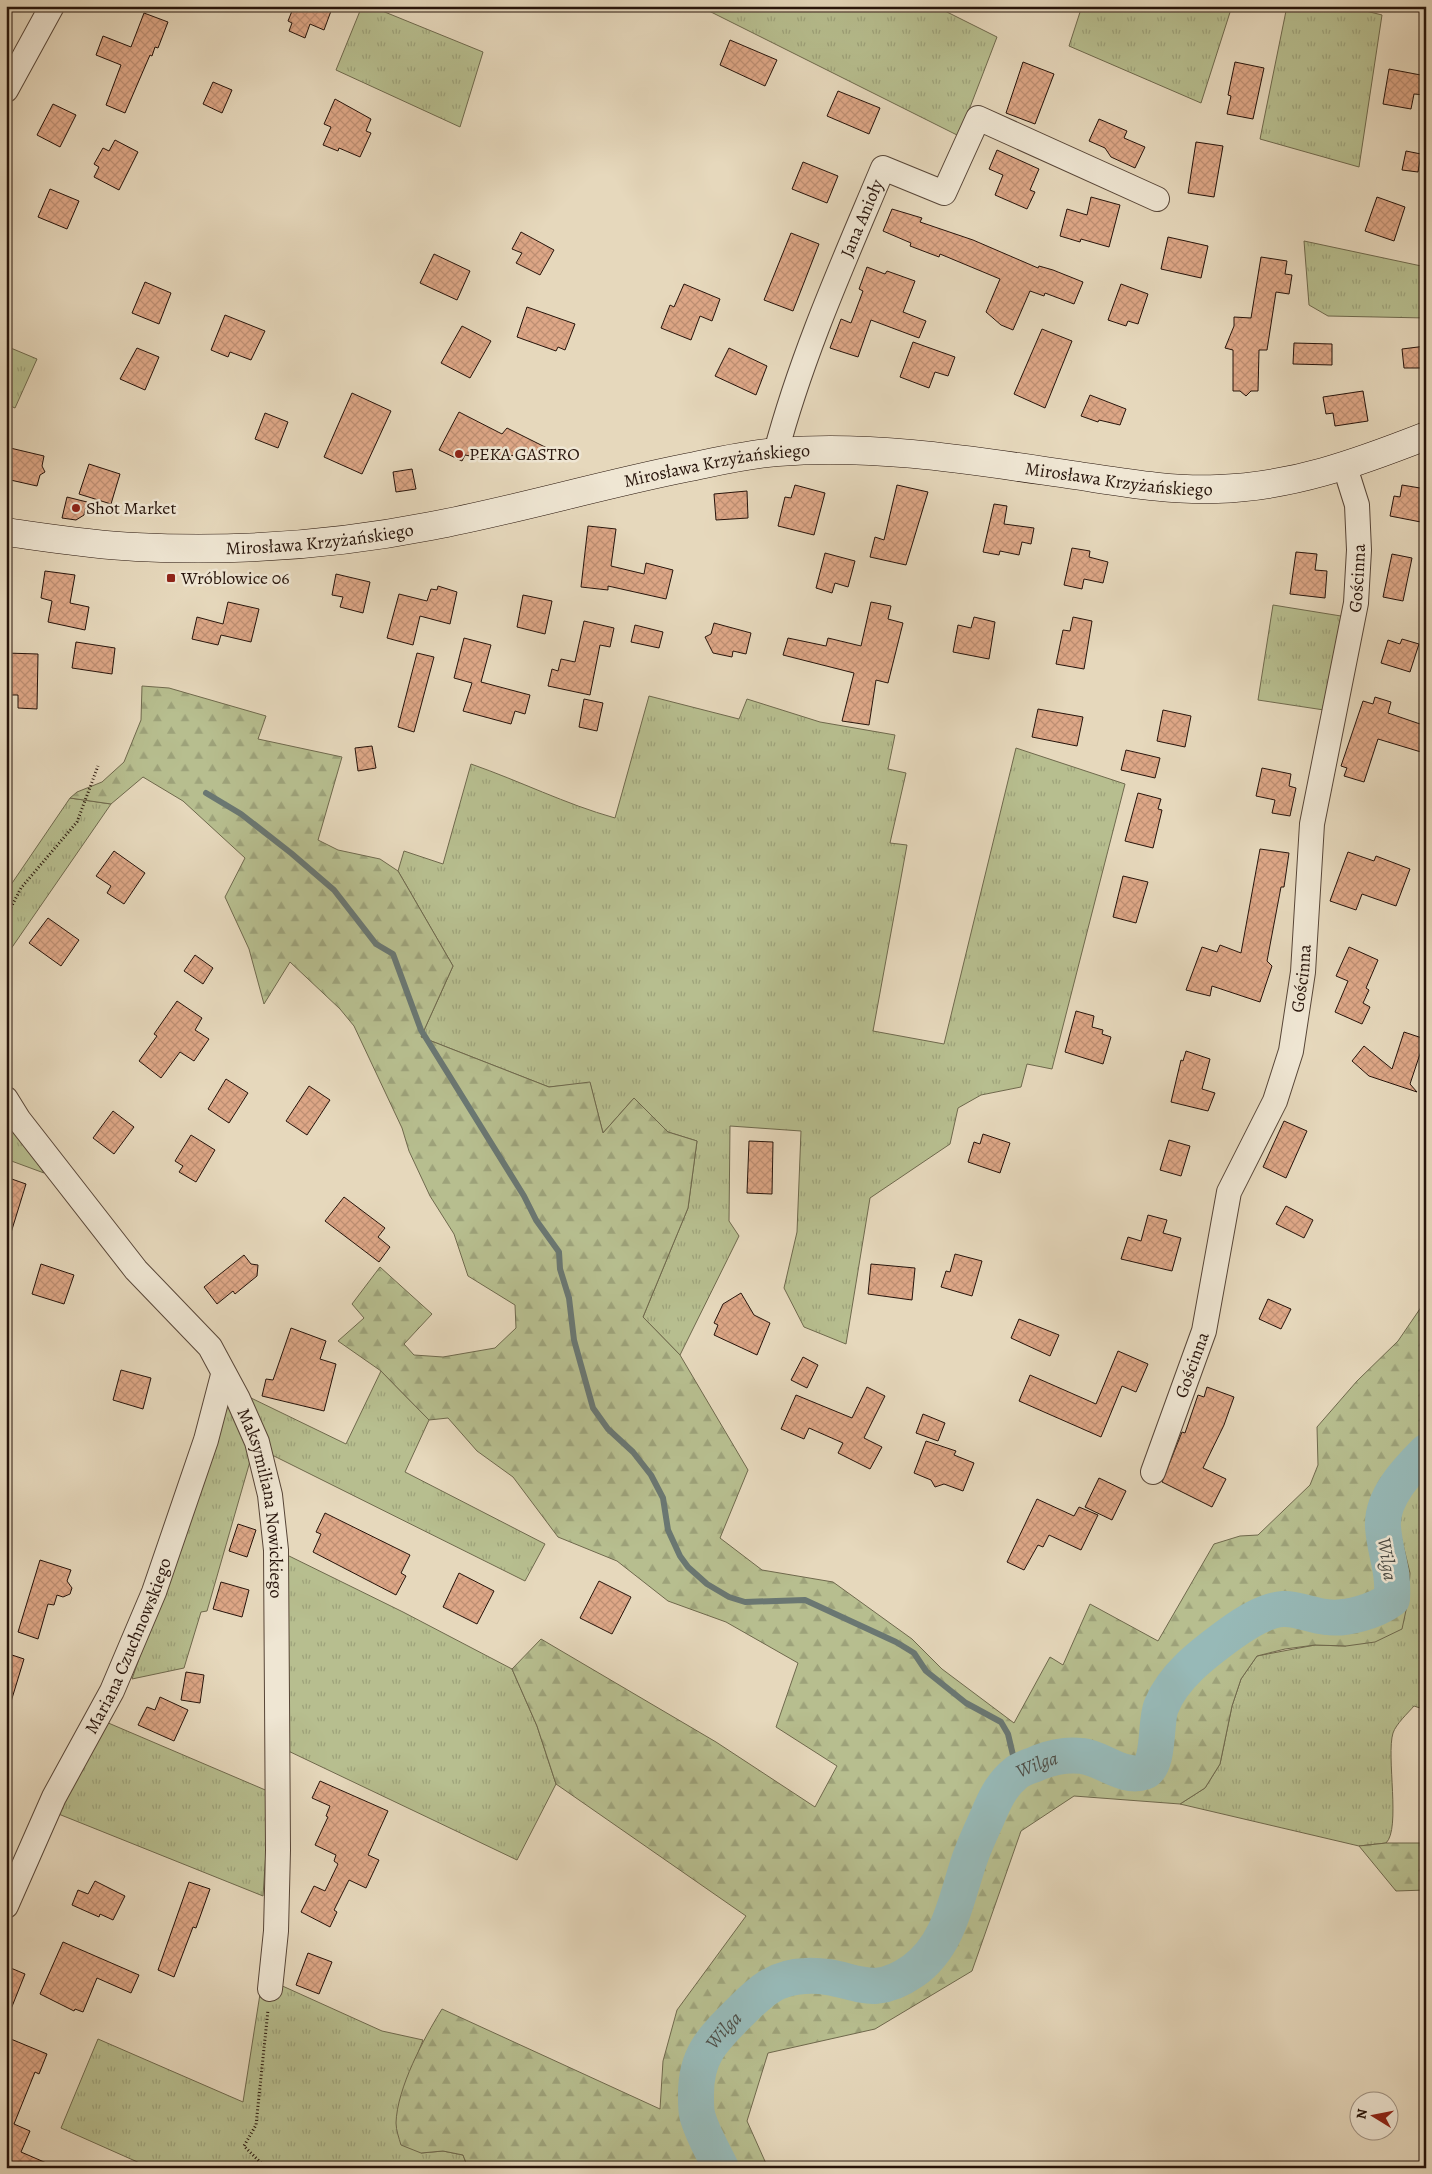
<svg xmlns="http://www.w3.org/2000/svg" width="1432" height="2174" font-family="Alegreya,serif">
<style>
.grass{fill:url(#grass-tufts);stroke:#6f694d}
.forest{fill:url(#forest-firs);stroke:#6f694d}
.lines{fill:none;stroke-linecap:round;stroke-linejoin:round}
.stream{stroke:#6a7772;stroke-width:6}
.river{stroke:#97b9b7;stroke-width:36}
.building{fill:url(#building-cross-hatch);stroke:#27140b}
.street-casing{stroke:#574537;stroke-width:26}
.secondary-casing{stroke:#27140b;stroke-width:29}
.path{stroke:#27140b;stroke-width:3;stroke-dasharray:1 2.5;stroke-linecap:butt}
.street{stroke:#efe6d3;stroke-width:24}
.secondary{stroke:#efe6d3;stroke-width:28}
.poi-dot{fill:#8f2418;stroke:#efe6d3;stroke-width:2}
.labels{text-anchor:middle;stroke-width:5;stroke-linejoin:round;paint-order:stroke}
.street-label{font-size:18px;fill:#27140b;stroke:#efe6d3}
.poi-label{font-size:18px;fill:#27140b;stroke:#efe6d3;text-anchor:start}
.water-label{font-size:19px;font-style:italic;fill:#4e4e47;stroke:#efe6d3}
</style>
<defs>
<pattern id="grass-tufts" width="24" height="20" patternUnits="userSpaceOnUse" patternTransform="scale(1.25)"><rect width="24" height="20" fill="#b7be8f"/><path d="M3 7l-1-3M5 7V3M7 7l1-3M15 17l-1-3M17 17v-4M19 17l1-3" fill="none" stroke="#9da27a"/></pattern>
<pattern id="forest-firs" width="22" height="20" patternUnits="userSpaceOnUse" patternTransform="scale(1.25)"><rect width="22" height="20" fill="#b7be8f"/><path d="M5 1l3.5 6h-7zM16 11l3.5 6h-7z" fill="#9da27a"/></pattern>
<pattern id="building-cross-hatch" width="8" height="8" patternUnits="userSpaceOnUse" patternTransform="scale(1.25)"><rect width="8" height="8" fill="#dea787"/><path d="M0 0l8 8M0 8l8-8" fill="none" stroke="#be8f73"/></pattern>
</defs>
<rect width="100%" height="100%" fill="#e6d8bc"/>
<filter id="stains"><feTurbulence type="fractalNoise" baseFrequency=".004" numOctaves="4"/><feColorMatrix values="0 0 0 0 .2 0 0 0 0 .09 0 0 0 0 .02 0 0 0 .5 -.17"/></filter>
<radialGradient id="worn" r=".72"><stop offset=".6" stop-color="#630" stop-opacity="0"/><stop offset="1" stop-color="#630" stop-opacity=".3"/></radialGradient>
<g class="grass">
<path d="M362,6H370L483,52L460,127L336,70Z"/>
<path d="M699,6H935L997,37L959,136Z"/>
<path d="M1082,6H1232L1201,103L1069,46Z"/>
<path d="M1287,6H1346L1382,15L1359,167L1260,139Z"/>
<path d="M1304,241L1426,267V318L1328,316L1309,305Z"/>
<path d="M6,346L37,359L15,408L6,404Z"/>
<path d="M1273,605L1341,616L1324,710L1258,700Z"/>
<path d="M649,696L739,719L747,699L820,722L895,735L888,769L906,773L890,843L907,845L873,1031L944,1044L1016,748L1125,784L1052,1069L1027,1064L1021,1087L981,1095L958,1108L950,1144L870,1198L846,1344L804,1327L784,1288L797,1232L801,1131L730,1126L729,1221L739,1236L680,1355L643,1317L688,1208L697,1141L668,1132L634,1098L603,1133L590,1083L549,1087L421,1037L453,966L398,871L404,851L443,864L471,764C520,781 565,804 615,818Z"/>
<path d="M70,798L111,804L6,956V892Z"/>
<path d="M6,1117L44,1173L6,1159Z"/>
<path d="M381,1371L429,1420L405,1472L545,1544L525,1581L270,1454L249,1397L346,1444Z"/>
<path d="M230,1396L251,1458L207,1611L201,1612L184,1668L132,1679Z"/>
<path d="M1426,1472V1710L1414,1706C1408,1713 1396,1724 1393,1733C1386,1756 1401,1829 1386,1843L1359,1846L1180,1804L1205,1788L1220,1764L1232,1706L1241,1679L1257,1656L1315,1645L1346,1646L1401,1544L1396,1516L1410,1489Z"/>
<path d="M285,1554L403,1612L512,1669L537,1726L556,1784L517,1860L282,1748Z"/>
<path d="M106,1722L270,1792L263,1896L56,1813Z"/>
<path d="M278,1984L382,2031L423,2040L400,2100L421,2153L443,2151L463,2155L468,2168H151L61,2128L98,2039L243,2102L260,1994Z"/>
</g>
<g class="forest">
<path d="M142,686L169,688L266,716L258,739L342,757L318,840L338,850L380,859L398,871L453,966L421,1037L549,1087L590,1082L603,1133L634,1098L668,1132L697,1141L688,1208L643,1317L680,1355L748,1470L720,1538L762,1570L833,1582L912,1639L942,1669L1014,1723L1050,1657L1063,1665L1090,1604L1158,1641L1214,1544L1240,1536L1258,1535L1310,1485L1318,1465L1317,1427L1357,1381L1398,1341L1426,1300V1472L1410,1489L1396,1516L1410,1573L1408,1601L1402,1629L1375,1642L1346,1646L1315,1645L1285,1649L1257,1656L1241,1679L1232,1706L1220,1764L1205,1788L1180,1804L1074,1796L1021,1831L972,1971L875,2029L768,2053L747,2121L768,2168H468L463,2155L443,2151L421,2153L401,2145C399,2138 396,2130 396,2123C397,2088 424,2038 442,2009L660,2109L663,2061L677,2010L746,1916L556,1784L537,1726L512,1669L541,1639L716,1742L815,1807L837,1766L776,1727L798,1663L726,1622L668,1601L617,1561L558,1537L513,1477L477,1451L448,1418L429,1420L381,1371L338,1341L364,1318L352,1304L380,1267L432,1314L404,1344L414,1355L443,1357L495,1348L516,1328L515,1305L468,1276L454,1234L430,1196L409,1151L402,1128L354,1026L340,1009L290,962L264,1004L249,949L225,897L245,858L183,801L143,777L111,804L70,798L77,792L102,782L124,762L141,720Z"/>
<path d="M1386,1843H1426V1890L1396,1891L1359,1846Z"/>
</g>
<g class="lines">
<path class="stream" d="M206,793L241,814L291,853L334,890L376,944L393,954L421,1030L524,1196L536,1220L559,1252L560,1269L569,1298L574,1340L593,1408L608,1429L633,1452L651,1475L663,1498L668,1530L680,1556L688,1567L707,1584L729,1597L745,1602L805,1600L896,1642L914,1653L926,1671L966,1703L1001,1722L1008,1734L1017,1772"/>
<path class="river" id="s1" d="M721,2168C713,2151 701,2132 697,2114C696,2109 696,2102 696,2097C695,2055 713,2039 741,2011C761,1991 776,1977 805,1976C852,1973 867,2003 913,1971C950,1945 956,1898 970,1858C975,1844 981,1831 987,1818C994,1801 1001,1785 1016,1773C1022,1768 1032,1766 1040,1762C1053,1757 1067,1754 1082,1756C1102,1758 1123,1779 1144,1772C1160,1766 1155,1722 1161,1707C1173,1676 1204,1653 1230,1634C1245,1623 1265,1610 1283,1609C1297,1608 1312,1616 1326,1617C1346,1620 1376,1611 1392,1599C1394,1569 1385,1554 1383,1527C1381,1498 1407,1471 1426,1452"/>
</g>
<g class="building">
<path d="M294,6H318L331,11L324,30L310,24L305,38L289,31L292,23L288,21Z"/>
<path d="M144,13L168,22L158,48L155,47L152,56L150,55L125,113L106,105L121,65L96,55L103,36L131,47Z"/>
<path d="M730,40L777,60L765,86L720,65Z"/>
<path d="M1023,62L1054,74L1035,124L1006,113Z"/>
<path d="M1235,62L1264,68L1253,119L1227,114L1231,96L1228,95Z"/>
<path d="M1389,69L1426,76V95L1414,94L1411,109L1383,104Z"/>
<path d="M213,82L232,90L222,113L203,104Z"/>
<path d="M838,91L880,108L869,134L827,116Z"/>
<path d="M335,99L371,119L366,131L371,133L360,157L339,148L338,151L323,145L331,127L324,124Z"/>
<path d="M53,104L76,115L60,147L37,135Z"/>
<path d="M1099,119L1127,131L1124,138L1145,147L1135,168L1111,157L1105,148L1089,141Z"/>
<path d="M115,140L138,152L119,190L94,177L99,167L94,164L103,148L109,151Z"/>
<path d="M1196,142L1223,146L1214,197L1188,193Z"/>
<path d="M997,150L1039,169L1030,190L1035,192L1027,209L995,195L1003,175L989,169Z"/>
<path d="M1406,151L1421,154L1418,172L1402,170Z"/>
<path d="M803,162L838,176L827,203L792,189Z"/>
<path d="M50,189L79,201L67,229L38,217Z"/>
<path d="M1091,197L1120,205L1109,247L1081,239L1080,242L1060,236L1067,209L1087,215Z"/>
<path d="M1377,197L1405,207L1394,241L1365,231Z"/>
<path d="M892,209L922,218L920,222L973,240L1038,268L1039,266L1053,270L1083,282L1074,304L1045,293L1044,296L1030,291L1013,330L1001,325L986,312L1000,279L940,254L939,257L910,246L911,243L883,231Z"/>
<path d="M521,232L554,250L540,275L516,263L522,253L512,249Z"/>
<path d="M791,233L819,244L793,311L764,300Z"/>
<path d="M1168,237L1208,246L1201,278L1161,269Z"/>
<path d="M434,254L470,271L457,300L420,283Z"/>
<path d="M1261,257L1287,261L1285,274L1292,275L1289,294L1276,292L1267,350H1259L1258,391H1251L1246,396L1240,391H1233V350L1225,348L1234,326V317L1251,318Z"/>
<path d="M867,267L885,274L887,271L915,281L903,312L926,321L919,338L871,320L858,357L830,348L841,319L851,323L863,291L859,289Z"/>
<path d="M145,282L171,293L159,324L132,313Z"/>
<path d="M684,284L720,299L712,321L700,316L691,340L661,328L670,305L674,307Z"/>
<path d="M1121,284L1148,294L1138,324L1128,321L1126,326L1108,320Z"/>
<path d="M527,307L575,324L565,350L558,347L556,351L517,337Z"/>
<path d="M225,315L265,331L251,360L230,352L228,357L211,350Z"/>
<path d="M462,326L491,341L470,378L441,363Z"/>
<path d="M1042,329L1072,341L1045,408L1014,394Z"/>
<path d="M913,342L955,357L948,376L935,372L929,388L900,377Z"/>
<path d="M1294,343L1332,344V365L1293,364Z"/>
<path d="M1426,346V368H1404L1402,349Z"/>
<path d="M137,348L159,357L145,390L120,379Z"/>
<path d="M729,348L767,366L756,395L715,376Z"/>
<path d="M1363,391L1368,421L1335,426L1333,413L1326,414L1323,397Z"/>
<path d="M352,393L391,411L362,474L324,457Z"/>
<path d="M1090,395L1126,409L1120,425L1099,420L1098,422L1081,416Z"/>
<path d="M459,412L502,434L507,428L547,448L491,460L465,455L462,461L439,450Z"/>
<path d="M265,413L288,422L278,448L255,439Z"/>
<path d="M6,447L44,456L42,466L45,472L40,475L37,486L6,479Z"/>
<path d="M89,464L120,474L111,504L79,494Z"/>
<path d="M412,469L416,489L396,492L393,472Z"/>
<path d="M795,485L825,493L814,535L778,526L785,497L791,498Z"/>
<path d="M897,485L928,492L906,565L870,557L875,537L884,540Z"/>
<path d="M1402,485L1426,489V523L1390,516L1394,496L1400,497Z"/>
<path d="M747,491L748,518L716,520L714,494Z"/>
<path d="M67,497L87,502L84,515L76,520L62,518Z"/>
<path d="M994,504L1007,506L1004,524L1034,528L1031,544L1022,542L1019,555L1000,551L999,555L983,552Z"/>
<path d="M588,526L616,529L611,566L644,574L646,563L673,570L666,599L608,586V590L581,587Z"/>
<path d="M1072,548L1090,551L1089,557L1108,562L1103,583L1084,579L1082,589L1064,585Z"/>
<path d="M1296,552L1317,554L1315,570L1327,571L1325,598L1290,594Z"/>
<path d="M825,553L855,561L848,587L835,583L832,593L816,588Z"/>
<path d="M1392,554L1412,558L1403,601L1383,597Z"/>
<path d="M45,571L75,575L70,603L89,607L85,630L48,622L52,601L41,598Z"/>
<path d="M336,574L370,582L363,613L340,607L343,597L332,595Z"/>
<path d="M438,586L457,592L450,624L420,616L413,645L387,638L399,594L427,601L431,589L437,590Z"/>
<path d="M523,595L552,601L545,634L517,627Z"/>
<path d="M228,602L259,609L251,642L221,635L218,645L192,639L197,617L223,624Z"/>
<path d="M871,602L891,606L888,619L903,623L888,683L876,680L869,725L842,721L854,673L783,655L788,638L826,646L828,638L861,646Z"/>
<path d="M974,617L995,622L989,659L953,652L958,625L971,628Z"/>
<path d="M1073,617L1092,621L1084,669L1056,664L1063,630L1070,631Z"/>
<path d="M584,621L614,628L610,647L600,645L590,695L548,686L552,669L558,671L561,659L575,662Z"/>
<path d="M714,623L751,633L746,654L733,651L732,657L713,653L705,637L711,634Z"/>
<path d="M635,625L663,632L659,648L631,642Z"/>
<path d="M464,638L491,645L481,682L530,695L525,714L515,711L511,724L463,711L472,683L454,678Z"/>
<path d="M1402,639L1419,644L1410,672L1381,663L1388,640L1400,644Z"/>
<path d="M76,642L115,648L112,674L72,668Z"/>
<path d="M6,653L38,654L37,709L18,708V695H6Z"/>
<path d="M417,653L434,657L414,732L398,727Z"/>
<path d="M1375,697L1391,702L1388,713L1426,726V738L1421,752L1378,739L1364,782L1344,776L1347,768L1341,766L1363,701L1373,704Z"/>
<path d="M584,699L603,703L597,731L579,727Z"/>
<path d="M1038,709L1083,717L1077,746L1032,737Z"/>
<path d="M1163,710L1191,716L1185,747L1157,741Z"/>
<path d="M372,746L376,768L358,771L355,748Z"/>
<path d="M1126,750L1160,758L1155,778L1121,770Z"/>
<path d="M1262,768L1291,774L1289,786L1296,788L1290,816L1272,813L1275,800L1256,796Z"/>
<path d="M1138,793L1161,799L1158,809L1162,810L1153,848L1125,841Z"/>
<path d="M1260,849L1289,853L1284,887H1281L1267,961L1272,966L1260,1002L1212,986L1210,996L1186,990L1202,947L1217,952L1220,945L1241,953Z"/>
<path d="M114,851L145,873L124,904L107,893L111,886L96,876Z"/>
<path d="M1348,852L1374,861L1376,856L1410,869L1396,906L1362,894L1356,910L1330,901Z"/>
<path d="M1123,876L1148,882L1136,923L1113,917Z"/>
<path d="M48,918L79,940L61,966L29,943Z"/>
<path d="M1349,947L1378,960L1366,988L1369,990L1363,1003L1370,1007L1362,1024L1335,1012L1348,981L1336,976Z"/>
<path d="M195,955L213,968L203,984L184,971Z"/>
<path d="M177,1001L202,1018L195,1030L209,1039L194,1061L180,1052L161,1078L139,1061L157,1036L154,1034Z"/>
<path d="M1076,1011L1094,1016L1092,1027L1103,1030L1102,1034L1111,1037L1103,1064L1065,1052Z"/>
<path d="M1404,1032L1425,1039L1410,1084L1417,1092L1369,1076L1352,1061L1364,1046L1392,1069Z"/>
<path d="M1186,1051L1210,1059L1202,1089L1215,1093L1208,1111L1171,1102L1181,1060L1183,1061Z"/>
<path d="M226,1079L248,1093L229,1123L208,1109Z"/>
<path d="M309,1086L330,1100L307,1135L286,1121Z"/>
<path d="M113,1111L134,1127L114,1154L93,1138Z"/>
<path d="M1284,1121L1307,1131L1286,1178L1263,1167Z"/>
<path d="M983,1134L1010,1143L1000,1173L968,1162L974,1142L980,1144Z"/>
<path d="M191,1135L215,1150L196,1182L179,1172L183,1166L175,1161Z"/>
<path d="M1169,1140L1190,1146L1181,1176L1160,1170Z"/>
<path d="M749,1141L773,1142L772,1194L747,1193Z"/>
<path d="M6,1177L26,1184L10,1236L6,1235Z"/>
<path d="M344,1197L385,1228L378,1237L390,1247L379,1262L325,1221Z"/>
<path d="M1286,1206L1313,1220L1304,1238L1276,1224Z"/>
<path d="M1148,1215L1167,1220L1163,1233L1181,1238L1172,1271L1121,1259L1128,1237L1141,1241Z"/>
<path d="M955,1254L982,1261L972,1296L941,1287L946,1271L950,1272Z"/>
<path d="M244,1255L251,1264L258,1265L257,1276L235,1294L233,1291L217,1304L204,1287Z"/>
<path d="M41,1264L74,1275L64,1304L32,1294Z"/>
<path d="M871,1264L915,1268L912,1300L868,1294Z"/>
<path d="M741,1293L754,1315L770,1323L757,1355L714,1335L718,1325L714,1323L723,1304Z"/>
<path d="M1268,1299L1291,1309L1281,1329L1259,1319Z"/>
<path d="M1019,1319L1059,1335L1050,1356L1011,1338Z"/>
<path d="M291,1328L326,1341L320,1359L336,1364L324,1411L262,1396L266,1379L273,1380Z"/>
<path d="M1118,1351L1148,1364L1136,1392L1122,1386L1101,1437L1019,1401L1030,1375L1096,1404Z"/>
<path d="M803,1357L818,1365L807,1388L791,1380Z"/>
<path d="M121,1370L151,1378L143,1409L113,1400Z"/>
<path d="M867,1387L885,1396L864,1438L882,1447L870,1469L838,1453L843,1443L809,1428L804,1439L781,1429L796,1395L852,1418Z"/>
<path d="M1207,1387L1234,1397L1224,1425L1203,1468L1226,1479L1212,1507L1162,1482L1182,1432L1185,1433L1198,1395L1204,1397Z"/>
<path d="M923,1414L945,1423L938,1441L916,1433Z"/>
<path d="M926,1441L956,1451L954,1455L974,1463L963,1491L944,1484L935,1487L931,1480L914,1473Z"/>
<path d="M1099,1478L1126,1491L1112,1520L1085,1507Z"/>
<path d="M1037,1499L1074,1516L1079,1507L1098,1515L1081,1550L1049,1535L1043,1547L1038,1545L1024,1570L1007,1562Z"/>
<path d="M325,1513L410,1555L401,1573L406,1576L396,1595L313,1552L321,1534L316,1532Z"/>
<path d="M238,1524L256,1530L247,1557L229,1551Z"/>
<path d="M40,1560L71,1570L67,1581L72,1588L70,1594L63,1597L57,1595L54,1605L48,1604L38,1639L18,1632Z"/>
<path d="M459,1573L494,1591L477,1624L443,1607Z"/>
<path d="M599,1581L631,1597L612,1634L580,1618Z"/>
<path d="M221,1582L249,1590L242,1617L213,1609Z"/>
<path d="M6,1653L24,1659L10,1705L6,1704Z"/>
<path d="M186,1672L204,1675L200,1703L181,1700Z"/>
<path d="M160,1697L188,1710L174,1741L138,1725L147,1707L155,1710Z"/>
<path d="M320,1781L388,1811L368,1855L379,1860L366,1888L349,1880L334,1910L337,1912L330,1927L301,1912L314,1886L325,1891L338,1864L334,1861L336,1855L315,1845L328,1817L326,1816L330,1806L312,1798Z"/>
<path d="M95,1881L125,1896L113,1920L100,1914L99,1917L72,1905L78,1890L88,1894Z"/>
<path d="M189,1882L210,1889L196,1928L193,1927L174,1977L158,1970Z"/>
<path d="M63,1942L139,1975L131,1993L97,1978L83,2012L75,2009L74,2011L40,1994Z"/>
<path d="M308,1953L332,1962L319,1994L296,1985Z"/>
<path d="M6,1966L25,1974L7,2019H6Z"/>
<path d="M6,2037L47,2054L39,2074L35,2072L14,2124L30,2131L21,2152L58,2168H6Z"/>
</g>
<g class="lines">
<g class="street-casing">
<g id="street">
<path d="M6,90L52,6"/>
<path id="s2" d="M776,452C802,354 844,261 883,168L944,193L978,118L1157,199"/>
<path id="s3" d="M6,1099L19,1120L136,1270L210,1347L238,1399L257,1442L270,1495L276,1550L278,1850L276,1931L270,1989"/>
<path id="s4" d="M1153,1472L1204,1331L1229,1192L1275,1101L1291,1051L1303,972L1312,824L1356,603L1359,550L1357,505L1345,467"/>
<path id="s5" d="M6,1906L54,1797L112,1691L154,1592L206,1440L223,1375"/>
</g>
</g>
<g class="secondary-casing">
<g id="secondary">
<path id="s6" d="M6,532C49,538 92,545 136,547C234,552 334,545 431,526C516,510 600,485 685,468C715,462 747,454 778,452C876,444 976,461 1073,475C1121,482 1169,491 1217,489C1291,487 1357,463 1426,436"/>
</g>
</g>
<g class="path">
<path d="M6,917L21,888L77,822L98,766"/>
<path d="M266,2168L244,2146L256,2125L268,2010"/>
</g>
<use href="#street" class="street"/>
<use href="#secondary" class="secondary"/>
</g>
<g class="poi-dot">
<circle cx="459" cy="454" r="5"/>
<circle cx="76" cy="508" r="5"/>
<rect x="166" y="573" width="10" height="10" rx="2.5"/>
</g>
<g class="labels">
<g class="street-label">
<text dy="6" stroke="none"><textPath href="#s2" startOffset="249">Jana Anioły</textPath></text>
<text dy="6" stroke="none"><textPath href="#s6" startOffset="720">Mirosława Krzyżańskiego</textPath></text>
<text dy="6" stroke="none"><textPath href="#s6" startOffset="1125">Mirosława Krzyżańskiego</textPath></text>
<text dy="6" stroke="none"><textPath href="#s6" startOffset="315">Mirosława Krzyżańskiego</textPath></text>
<text dy="6" stroke="none"><textPath href="#s4" startOffset="924">Gościnna</textPath></text>
<text dy="6" stroke="none"><textPath href="#s4" startOffset="519">Gościnna</textPath></text>
<text dy="6" stroke="none"><textPath href="#s4" startOffset="114">Gościnna</textPath></text>
<text dy="6" stroke="none"><textPath href="#s3" startOffset="489">Maksymiliana Nowickiego</textPath></text>
<text dy="6" stroke="none"><textPath href="#s5" startOffset="288">Mariana Czuchnowskiego</textPath></text>
</g>
<g class="poi-label">
<text x="469" y="460">PEKA GASTRO</text>
<text x="86" y="514">Shot Market</text>
<text x="181" y="584">Wróblowice 06</text>
</g>
<g class="water-label">
<text transform="translate(1388 1559) rotate(81)" y="7">Wilga</text>
<text dy="7" stroke="none"><textPath href="#s1" startOffset="614">Wilga</textPath></text>
<text dy="7" stroke="none"><textPath href="#s1" startOffset="151">Wilga</textPath></text>
</g>
</g>
<rect width="1432" height="2174" fill="none" stroke="#e6d8bc" stroke-width="25"/>
<rect x="8" y="8" width="1417" height="2159" fill="none" stroke="#27140b" stroke-width="2.5"/>
<rect x="12" y="12" width="1407" height="2149" fill="none" stroke="#27140b"/>
<g transform="translate(1374 2116) rotate(280)"><circle r="24" fill="#efe6d3" stroke="#9f9283"/>
<path d="M0-4L9 19L0 12L-9 19Z" fill="#8f2418"/>
<text y="-8" font-size="14" font-weight="bold" text-anchor="middle" fill="#27140b">N</text>
</g>
<rect width="100%" height="100%" filter="url(#stains)"/>
<rect width="100%" height="100%" fill="url(#worn)"/>
</svg>
